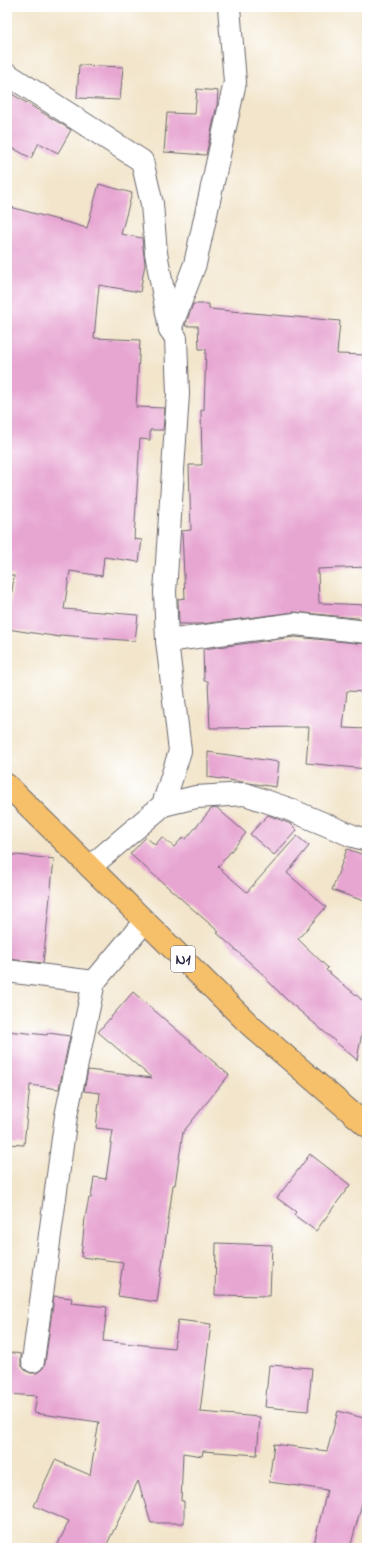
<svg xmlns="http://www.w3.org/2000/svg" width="374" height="1555" font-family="'Indie Flower',sans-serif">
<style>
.building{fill:#e7a5d2}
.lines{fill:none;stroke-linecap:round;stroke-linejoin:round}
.minor-casing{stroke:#6b666d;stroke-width:24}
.highway-casing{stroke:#6b666d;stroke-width:24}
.minor{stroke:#fff;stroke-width:22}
.highway{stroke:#f6c06b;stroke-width:22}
.labels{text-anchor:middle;stroke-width:3.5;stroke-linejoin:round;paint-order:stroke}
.shield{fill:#fff;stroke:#646476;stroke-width:1}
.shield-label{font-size:15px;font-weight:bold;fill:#22223b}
</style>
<rect width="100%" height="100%" fill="#fff"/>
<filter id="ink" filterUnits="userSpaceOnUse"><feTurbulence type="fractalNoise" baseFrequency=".025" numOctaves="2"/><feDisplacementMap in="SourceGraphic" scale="8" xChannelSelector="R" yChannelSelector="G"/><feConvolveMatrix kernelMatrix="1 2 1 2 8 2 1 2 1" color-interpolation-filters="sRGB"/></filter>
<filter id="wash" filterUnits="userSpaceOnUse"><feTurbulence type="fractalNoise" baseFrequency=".012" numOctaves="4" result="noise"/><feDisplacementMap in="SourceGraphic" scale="16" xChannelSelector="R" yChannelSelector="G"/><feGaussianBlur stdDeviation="0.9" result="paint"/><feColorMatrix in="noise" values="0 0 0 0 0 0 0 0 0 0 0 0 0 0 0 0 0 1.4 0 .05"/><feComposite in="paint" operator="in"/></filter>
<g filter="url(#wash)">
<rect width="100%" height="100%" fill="#f2e5cb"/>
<g id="blocks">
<g class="building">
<path d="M79,65L123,67L120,100L77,98Z"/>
<path d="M197,89L218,91L217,105L206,155L164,152L167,113L195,114Z"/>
<path d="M7,91L71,130L58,153L39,143L31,158L7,145Z"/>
<path d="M99,184L132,193L121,234L142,238L145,264L140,292L99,285L94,338L140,340L136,407L165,408L163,430H150V440L140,439L134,539L142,540L139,562L104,557L102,576L70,571L64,609L138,615L135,641L60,635V637L7,629L14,576L7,574V206L87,228Z"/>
<path d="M193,304H209V309L340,321L337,354L367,355V567L318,569L319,603L367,605V619L294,612L202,624H179L178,599L185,598L182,531L191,530L189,465H202L201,410H204L206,349H199L198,326H185Z"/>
<path d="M295,637L367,644L365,692L347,691L343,728L367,729V769L306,763L309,727L210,728L208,681H204L203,649Z"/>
<path d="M208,752L279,762L276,787L208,777Z"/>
<path d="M217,808L246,833L218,867L247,892L297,836L309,846L287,873L326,907L298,939L328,968L326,970L367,1004L357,1060L287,1000L266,979L267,978L217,933L219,932L130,854L146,837L155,845L162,837L174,847L183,837L186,839L211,809Z"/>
<path d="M268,815L291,824L297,830L274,855L250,834Z"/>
<path d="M347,849L367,856V902L332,890Z"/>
<path d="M7,854L54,859L43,963L7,959Z"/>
<path d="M133,992L229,1075L183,1132L175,1185H173L157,1302L118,1296L123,1262L81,1257L85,1218L89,1198H91L94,1177L106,1179L113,1130L96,1128L100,1093L84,1091L88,1070L152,1078L98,1032Z"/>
<path d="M7,1031L47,1035L48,1033L70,1036L59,1089L30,1085L24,1145L7,1144Z"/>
<path d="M310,1154L350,1185L316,1231L294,1215L296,1212L277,1198Z"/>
<path d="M216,1243L272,1245L270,1296L215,1295Z"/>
<path d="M54,1296L72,1298L71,1303L107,1307L103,1341L174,1348L178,1320L211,1324L200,1412L260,1417L257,1455L203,1451L202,1456L183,1453L181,1501H184V1523H151L138,1481L105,1548H56L69,1521L34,1506L55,1460L90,1475L99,1422L34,1413L37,1396L7,1394V1352L21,1354V1365L26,1371L31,1373H37L43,1368L45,1363Z"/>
<path d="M269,1365L312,1368L308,1411L265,1407Z"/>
<path d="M338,1411L367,1419V1485L350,1548H313L327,1490L269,1482L274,1444L327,1451Z"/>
</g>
</g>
</g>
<g filter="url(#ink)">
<use href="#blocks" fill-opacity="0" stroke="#6b666d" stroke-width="1"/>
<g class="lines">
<g class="minor-casing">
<g id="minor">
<path d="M7,74L142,161L152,204L156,253L170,329L176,338L178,394L165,592L167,641L180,751L163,805L90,867"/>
<path d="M170,329L195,264L235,82L229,7"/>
<path d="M167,641L295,624L367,632"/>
<path d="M163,805L196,797L245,794L286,808L353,836L367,840"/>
<path d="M7,971L94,982"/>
<path d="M33,1361L66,1116L94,982L145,921"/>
</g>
</g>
<g class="highway-casing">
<path id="highway" d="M7,785L252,1027L367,1126"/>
</g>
<use href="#minor" class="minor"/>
<use href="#highway" class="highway"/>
</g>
</g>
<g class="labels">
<rect class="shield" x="171" y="946" width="24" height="26" rx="3"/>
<g class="shield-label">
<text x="183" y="964">N1</text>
</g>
</g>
<rect width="374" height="1555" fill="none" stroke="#fff" stroke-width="24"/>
</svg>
